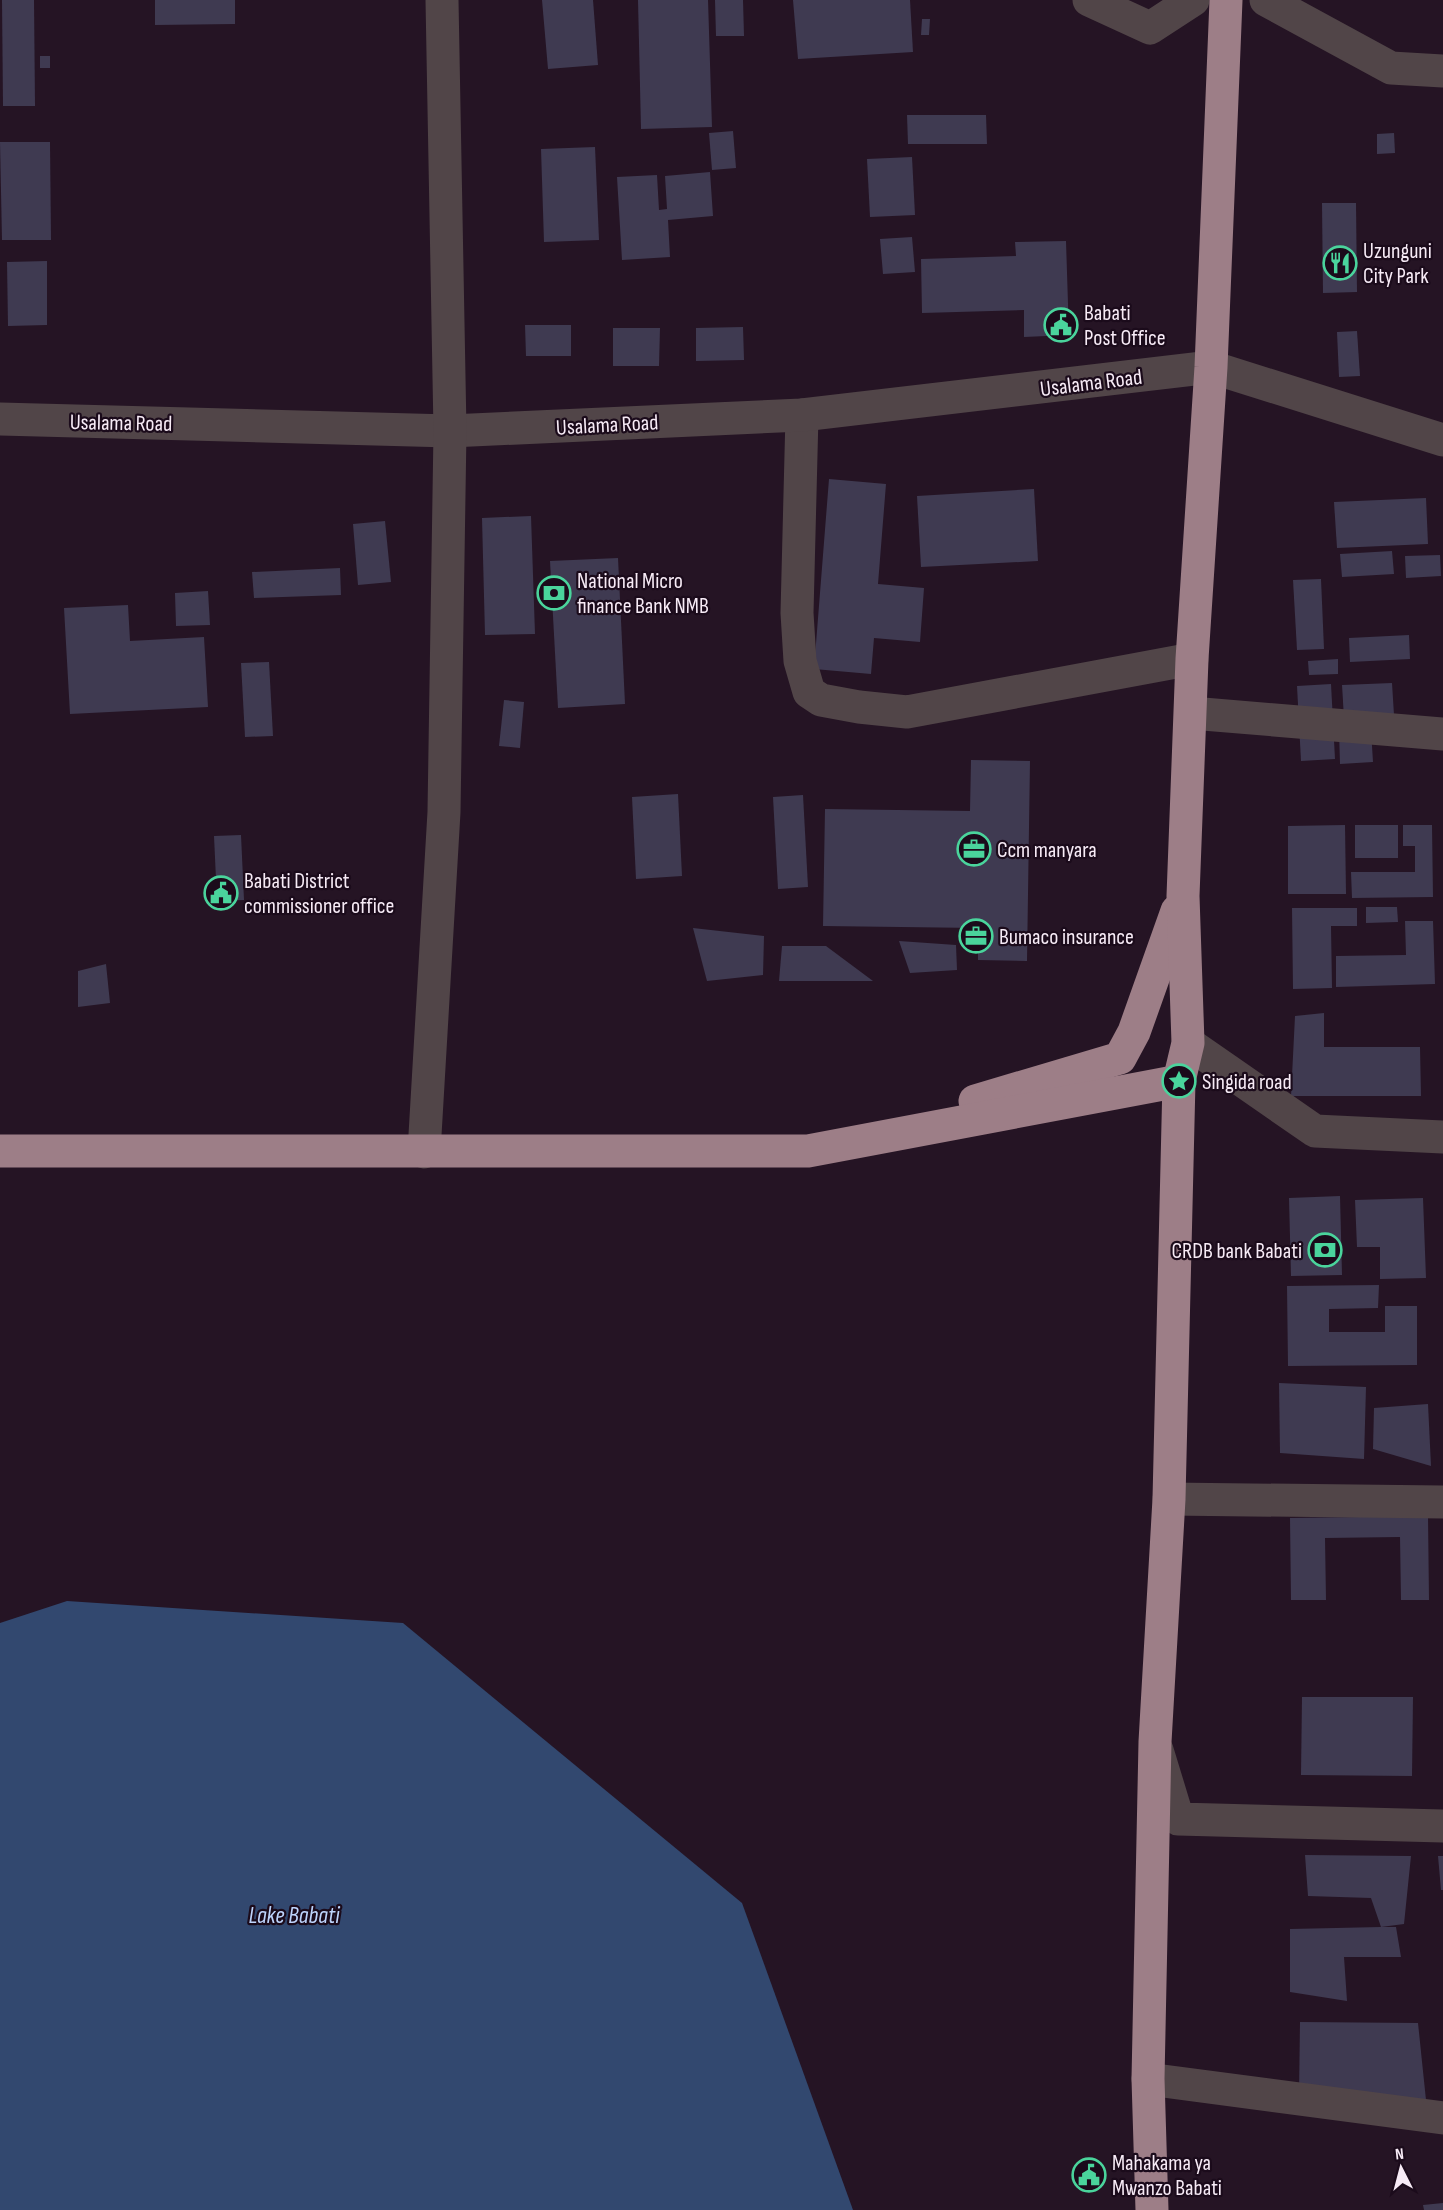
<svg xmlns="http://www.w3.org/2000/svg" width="1443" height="2210" font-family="'Sofia Sans Condensed',sans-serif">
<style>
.water{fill:#32486f}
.building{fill:#3f3a51}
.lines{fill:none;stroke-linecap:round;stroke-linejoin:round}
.minor{stroke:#514548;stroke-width:33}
.highway{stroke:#9d7e87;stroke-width:33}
.labels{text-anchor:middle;stroke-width:4.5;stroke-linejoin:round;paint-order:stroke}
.poi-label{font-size:22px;fill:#f7ebf6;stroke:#1b0b1b;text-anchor:start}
.street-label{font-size:22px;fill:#f7ebf6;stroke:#1b0b1b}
.water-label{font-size:24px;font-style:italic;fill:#bed4fc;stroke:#1b0b1b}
</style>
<rect width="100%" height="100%" fill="#251424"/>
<path class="water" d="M67,1601L403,1623L742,1903L853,2210H0V1623Z"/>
<g class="building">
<path d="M2,0H34L35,106H3Z"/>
<path d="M155,0H235V24L155,25Z"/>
<path d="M542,0H593L598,65L548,69Z"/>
<path d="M638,0H708L712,127L641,129Z"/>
<path d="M715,0H743L744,36H716Z"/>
<path d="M793,0H910L913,52L798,59Z"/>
<path d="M922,19H930L929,35H921Z"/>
<rect x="40" y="56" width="10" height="12"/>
<path d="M907,115H986L987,144H908Z"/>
<path d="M733,131L736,168L712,170L709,133Z"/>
<path d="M1394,133L1395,153L1377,154V134Z"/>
<path d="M0,142H50L51,240H2Z"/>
<path d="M595,147L599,240L544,242L541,149Z"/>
<path d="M912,157L915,215L870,217L867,159Z"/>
<path d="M710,172L713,216L668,220L670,257L622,260L617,177L657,175L659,210L667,209L665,176Z"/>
<path d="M1322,203H1356L1357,292L1323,293Z"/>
<path d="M912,237L915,272L883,274L880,239Z"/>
<path d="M1066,241L1069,335L1024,337V310L922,313L921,259L1016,256L1015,242Z"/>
<path d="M47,261V325L8,326L7,262Z"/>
<path d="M525,325H571V356H526Z"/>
<path d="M743,327L744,360L696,361V328Z"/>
<path d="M613,328H660L659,366H613Z"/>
<path d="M1357,331L1360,376L1339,377L1337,332Z"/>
<path d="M829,479L886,484L878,584L924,588L920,642L874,638L871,674L814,669Z"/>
<path d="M1034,489L1038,561L921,567L917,496Z"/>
<path d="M1426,498L1428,544L1337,548L1334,502Z"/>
<path d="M531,516L535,634L485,635L482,518Z"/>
<path d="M385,521L391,582L358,585L353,524Z"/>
<path d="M1392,551L1394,574L1342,577L1340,554Z"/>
<path d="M1440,555L1441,576L1406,578L1405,556Z"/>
<path d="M618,558L625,704L558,708L550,561Z"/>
<path d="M340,568L341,595L254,598L252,572Z"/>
<path d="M1321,579L1324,649L1297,650L1293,580Z"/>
<path d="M208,591L210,625L176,626L175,593Z"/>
<path d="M128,605L130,641L204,637L208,707L70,714L64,608Z"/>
<path d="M1409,635L1410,659L1350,662L1349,638Z"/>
<path d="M1338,659V674L1309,675L1308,661Z"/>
<path d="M269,662L273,736L245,737L241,663Z"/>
<path d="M1392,683L1394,715L1344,718L1342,685Z"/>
<path d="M1331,684L1335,759L1301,761L1297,686Z"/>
<path d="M504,700L524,702L520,748L499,746Z"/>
<path d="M1371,730L1373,762L1340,764L1339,732Z"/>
<path d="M971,760L1030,761L1027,961L978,960V928L823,926L825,809L970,811Z"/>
<path d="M678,794L682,876L636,879L632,797Z"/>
<path d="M803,795L808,887L778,889L773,797Z"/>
<path d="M1345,825L1346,894H1288V826Z"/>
<rect x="1355" y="825" width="43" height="33"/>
<path d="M1403,825H1432L1433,897L1352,898L1351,872H1415V846H1403Z"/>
<path d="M241,835L244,900L217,901L214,836Z"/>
<path d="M1366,907H1397L1398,922L1366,923Z"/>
<path d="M1292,908H1357V926H1331L1332,988L1293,989Z"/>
<path d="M1405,921H1433L1435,984L1336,987V956L1406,955Z"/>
<path d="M693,928L764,936L763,975L707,981Z"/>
<path d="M899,941L956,945L957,970L910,973Z"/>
<path d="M782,946H826L873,981H779Z"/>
<path d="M106,964L110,1003L78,1007V971Z"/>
<path d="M1324,1013V1047H1420L1421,1096H1291L1295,1016Z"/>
<path d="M1340,1196L1342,1275L1291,1276L1289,1198Z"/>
<path d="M1423,1198L1426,1278L1380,1279V1247H1357L1355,1200Z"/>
<path d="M1379,1285L1378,1308L1329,1309V1332H1385V1306H1417V1365L1288,1366L1287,1286Z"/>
<path d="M1279,1383L1366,1387L1364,1459L1280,1453Z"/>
<path d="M1428,1404L1431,1466L1373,1449L1374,1408Z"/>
<path d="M1428,1516L1429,1600H1401L1400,1537L1325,1538L1326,1600H1291L1290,1518Z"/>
<path d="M1302,1697H1413L1412,1776L1301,1775Z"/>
<path d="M1305,1855L1411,1856L1404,1924L1381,1927H1396L1401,1957H1344L1347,2001L1290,1992V1929L1381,1927L1371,1898L1308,1896Z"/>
<path d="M1438,1856H1443V1890H1441Z"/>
<path d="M1300,2022L1418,2023L1426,2100L1299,2096Z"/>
<path d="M1443,2203V2210H1424L1423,2205Z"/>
</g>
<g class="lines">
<g class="minor">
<path d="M1089,0L1150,28L1193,0"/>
<path d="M1266,0L1391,68L1443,71"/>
<path d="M802,415L797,613L800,661L809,692L821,700L859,707L907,712L1192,659"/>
<path d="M0,419L450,431L802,415L1211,367L1443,440"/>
<path d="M1191,713L1443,734"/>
<path d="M1188,1043L1315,1131L1443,1137"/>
<path d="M424,1152L444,812L450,431L442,0"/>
<path d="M1169,1499L1443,1502"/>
<path d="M1157,1750L1178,1819L1443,1826"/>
<path d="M1148,2079L1443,2118"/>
</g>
<g class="highway">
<path d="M975,1101L1120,1058L1134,1032L1177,911"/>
<path d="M0,1151H808L1179,1081"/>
<path d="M1152,2210L1148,2079L1155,1742L1169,1499L1179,1081L1188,1043L1183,896L1192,659L1211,367L1226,0"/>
</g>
</g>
<defs>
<g id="restaurant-ring" transform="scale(1.725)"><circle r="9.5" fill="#1b0b1b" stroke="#4ad49c" stroke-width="1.5"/><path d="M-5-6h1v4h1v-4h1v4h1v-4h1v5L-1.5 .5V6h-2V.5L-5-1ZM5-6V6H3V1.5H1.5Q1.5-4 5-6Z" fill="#4ad49c"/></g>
<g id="civic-ring" transform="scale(1.725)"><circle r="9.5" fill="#1b0b1b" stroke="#4ad49c" stroke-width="1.5"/><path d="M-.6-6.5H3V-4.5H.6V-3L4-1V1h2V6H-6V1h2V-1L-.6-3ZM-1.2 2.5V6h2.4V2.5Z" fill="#4ad49c"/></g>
<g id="bank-ring" transform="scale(1.725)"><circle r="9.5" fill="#1b0b1b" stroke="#4ad49c" stroke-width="1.5"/><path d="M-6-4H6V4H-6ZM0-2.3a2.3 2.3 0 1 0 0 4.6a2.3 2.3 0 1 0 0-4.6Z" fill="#4ad49c"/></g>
<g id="office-ring" transform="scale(1.725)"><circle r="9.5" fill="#1b0b1b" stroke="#4ad49c" stroke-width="1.5"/><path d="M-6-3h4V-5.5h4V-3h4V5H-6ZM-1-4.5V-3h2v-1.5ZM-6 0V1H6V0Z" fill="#4ad49c"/></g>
<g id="sight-ring" transform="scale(1.725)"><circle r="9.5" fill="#1b0b1b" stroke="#4ad49c" stroke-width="1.5"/><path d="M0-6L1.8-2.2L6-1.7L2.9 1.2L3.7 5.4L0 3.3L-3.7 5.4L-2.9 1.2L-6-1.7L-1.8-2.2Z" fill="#4ad49c"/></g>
</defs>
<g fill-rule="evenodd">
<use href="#restaurant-ring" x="1340" y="263"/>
<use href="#civic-ring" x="1061" y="325"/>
<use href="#bank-ring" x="554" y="593"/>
<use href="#office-ring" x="974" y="849"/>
<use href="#civic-ring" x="221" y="893"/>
<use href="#office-ring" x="976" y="936"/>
<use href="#sight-ring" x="1179" y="1081"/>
<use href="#bank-ring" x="1325" y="1250"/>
<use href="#civic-ring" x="1089" y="2175"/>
</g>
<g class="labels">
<g class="poi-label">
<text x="1363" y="258">Uzunguni<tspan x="1363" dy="25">City Park</tspan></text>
<text x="1084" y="320">Babati<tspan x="1084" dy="25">Post Office</tspan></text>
<text x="577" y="588">National Micro<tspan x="577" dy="25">finance Bank NMB</tspan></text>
<text x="997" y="857">Ccm manyara</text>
<text x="244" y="888">Babati District<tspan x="244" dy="25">commissioner office</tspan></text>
<text x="999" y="944">Bumaco insurance</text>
<text x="1202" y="1089">Singida road</text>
<text x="1302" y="1258" text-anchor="end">CRDB bank Babati</text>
<text x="1112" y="2170">Mahakama ya<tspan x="1112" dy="25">Mwanzo Babati</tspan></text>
</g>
<g class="street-label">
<text transform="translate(1091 382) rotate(-7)" y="8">Usalama Road</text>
<text transform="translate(121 422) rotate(1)" y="8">Usalama Road</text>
<text transform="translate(607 424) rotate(-3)" y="8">Usalama Road</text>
</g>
<g class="water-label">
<text x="294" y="1923">Lake Babati</text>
</g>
</g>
<g transform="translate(1401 2168) rotate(354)" stroke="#1b0b1b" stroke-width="4.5" paint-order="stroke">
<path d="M0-4.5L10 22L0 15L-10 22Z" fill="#f7ebf6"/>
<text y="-9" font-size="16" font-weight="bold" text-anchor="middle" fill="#f7ebf6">N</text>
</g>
</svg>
